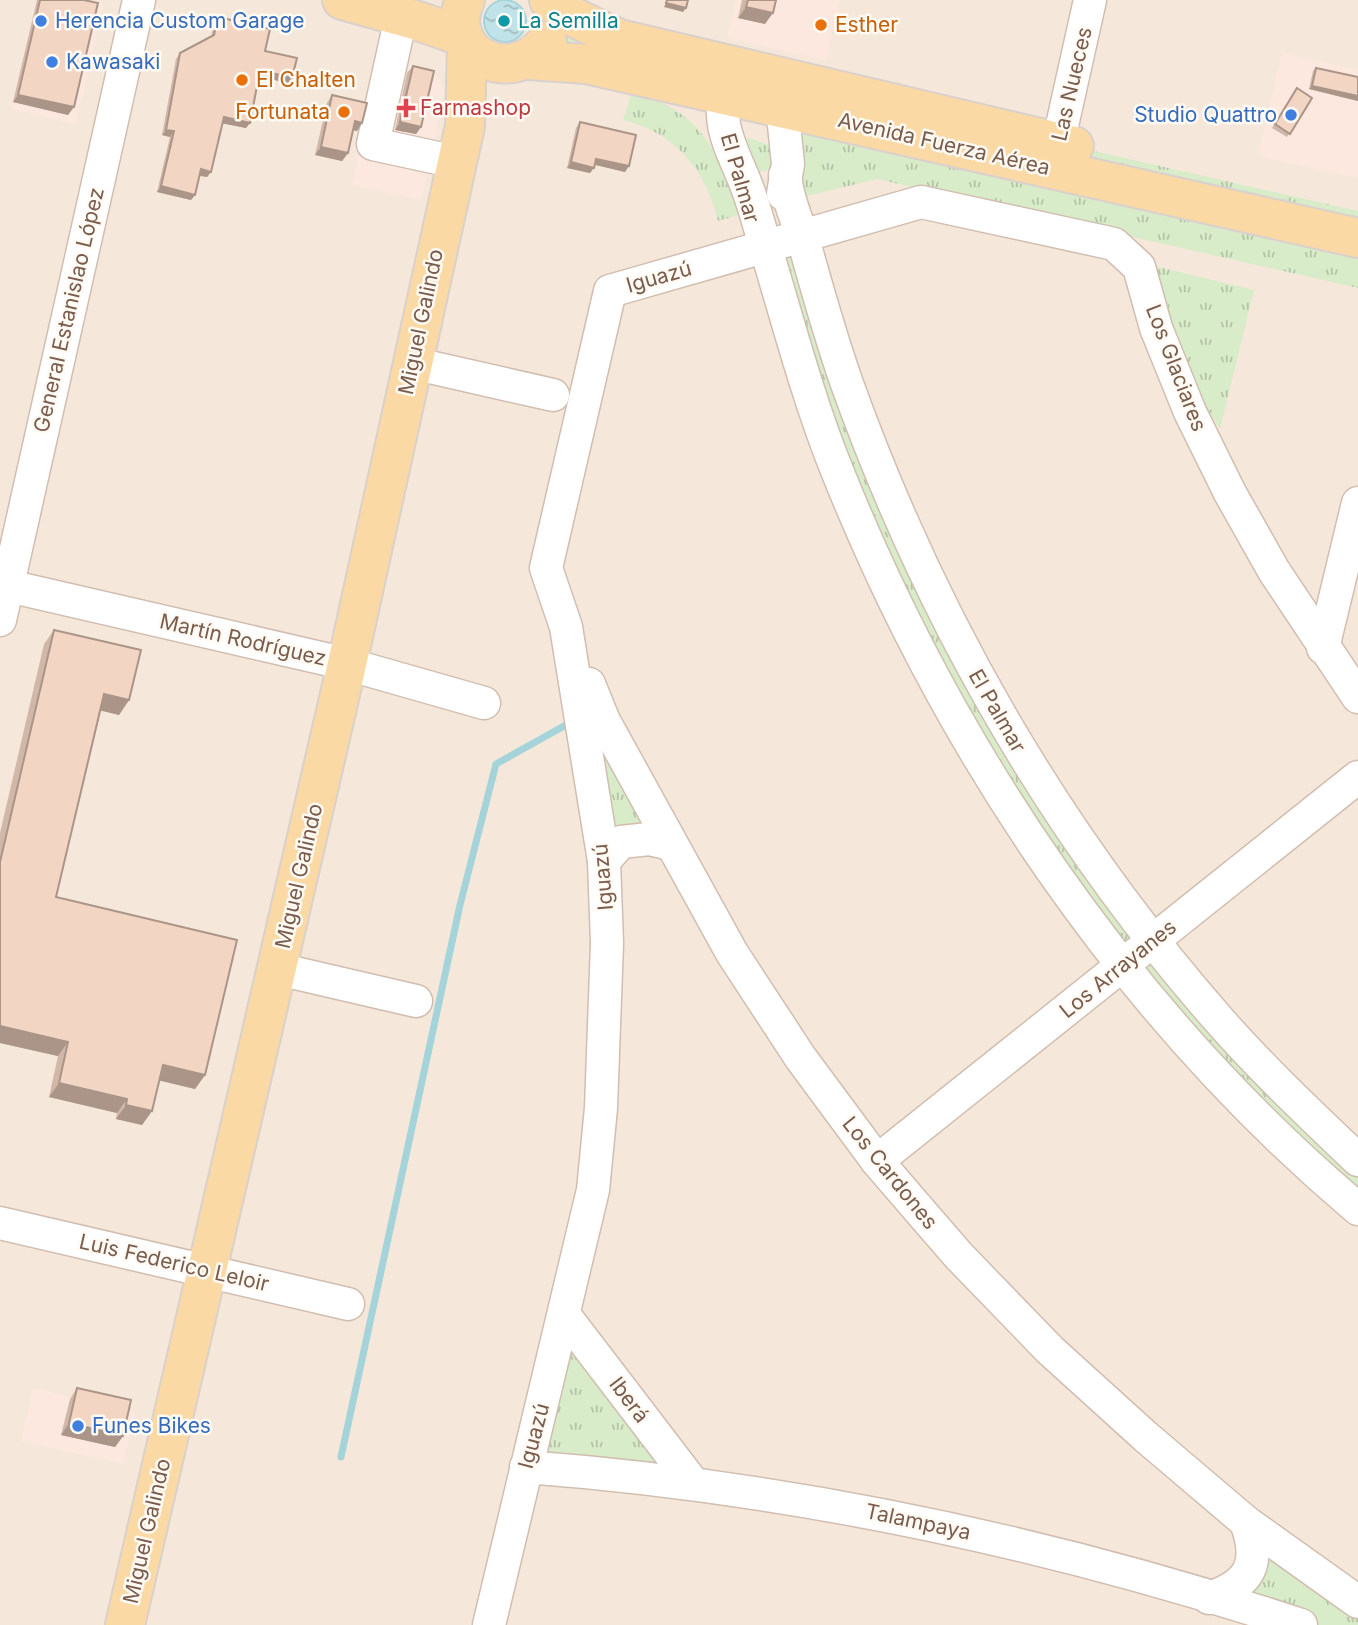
<svg xmlns="http://www.w3.org/2000/svg" width="1358" height="1625" font-family="Inter,sans-serif">
<style>
.residential{fill:#f5e8da}
.commercial{fill:#fde8e0}
.grass{fill:url(#grass-tufts)}
.water{fill:url(#water-ripples);stroke:#a5d3da;stroke-width:2}
.lines{fill:none;stroke-linecap:round;stroke-linejoin:round}
.stream{stroke:#a5d3da;stroke-width:7}
.minor-casing{stroke:#d1beb0;stroke-width:35}
.major-casing{stroke:#dad1cd;stroke-width:42}
.minor{stroke:#fff;stroke-width:32}
.major{stroke:#fbd9a5;stroke-width:38}
.wall{fill:#d1b7a8}
.shaded-wall{fill:#aa9588}
.building{fill:#f3d5c3;stroke:#aa9588;stroke-width:2}
.shop-dot{fill:#3f7fe0;stroke:#fffaf3;stroke-width:2.5}
.culture-dot{fill:#0f9aa8;stroke:#fffaf3;stroke-width:2.5}
.food-dot{fill:#e8710a;stroke:#fffaf3;stroke-width:2.5}
.health-dot{fill:#e0444e;stroke:#fffaf3;stroke-width:2.5}
.labels{text-anchor:middle;stroke-width:5;stroke-linejoin:round;paint-order:stroke}
.shop-label{font-size:21px;fill:#366cbe;stroke:#fffaf3;text-anchor:start}
.culture-label{font-size:21px;fill:#0d838f;stroke:#fffaf3;text-anchor:start}
.food-label{font-size:21px;fill:#c56008;stroke:#fffaf3;text-anchor:start}
.street-label{font-size:21px;fill:#7a5c4d;stroke:#fffaf3}
.health-label{font-size:21px;fill:#be3a42;stroke:#fffaf3;text-anchor:start}
</style>
<defs>
<pattern id="grass-tufts" width="24" height="20" patternUnits="userSpaceOnUse" patternTransform="scale(1.75)"><rect width="24" height="20" fill="#d8ecc9"/><path d="M3 7l-1-3M5 7V3M7 7l1-3M15 17l-1-3M17 17v-4M19 17l1-3" fill="none" stroke="#b4c2a5"/></pattern>
<pattern id="water-ripples" width="26" height="14" patternUnits="userSpaceOnUse" patternTransform="scale(1.75)"><rect width="26" height="14" fill="#bfe3e8"/><path d="M2 4q2-2 4 0t4 0M15 11q2-2 4 0t4 0" fill="none" stroke="#a0bbbe"/></pattern>
</defs>
<rect width="100%" height="100%" fill="#fdf6ec"/>
<rect class="residential" x="0" y="0" width="1358" height="1625"/>
<g class="commercial">
<path d="M37,0L104,1L76,124L11,109Z"/>
<path d="M736,0H839L826,60L727,38Z"/>
<path d="M1282,53L1358,70V178L1258,156Z"/>
<path d="M381,61L435,74L445,91L421,200L352,185Z"/>
<path d="M33,1388L135,1412L123,1464L21,1441Z"/>
</g>
<g class="grass">
<path d="M552,28L1358,211V288L877,179L794,199L782,108L539,52Z"/>
<path d="M632,92C703,111 717,152 742,214L718,221C706,170 676,133 623,120Z"/>
<path d="M750,138L774,147L772,170L755,172L743,139Z"/>
<path d="M802,236L871,452L1085,850L1358,1160V1209L1193,1046L933,677L766,247Z"/>
<path d="M1150,265L1254,290L1220,429L1194,388Z"/>
<path d="M579,699L670,844L604,861Z"/>
<path d="M565,1316L692,1482L526,1467Z"/>
<path d="M1254,1546L1358,1602V1625H1301L1233,1590Z"/>
</g>
<circle class="water" cx="505" cy="21" r="21"/>
<g class="lines">
<path class="stream" d="M341,1457L460,905L496,764L573,721"/>
<g class="minor-casing">
<g id="minor">
<path d="M401,17L373,144L456,162"/>
<path d="M732,75C712,118 729,142 745,182C754,204 760,229 767,252C789,325 808,398 836,468C948,749 1126,1013 1358,1209"/>
<path d="M780,86L788,164L783,194"/>
<path d="M1053,166L1090,0"/>
<path d="M785,175C787,199 797,219 804,242C817,289 830,335 846,381C930,616 1054,832 1219,1020C1262,1069 1310,1114 1358,1160"/>
<path d="M412,363L553,395"/>
<path d="M0,584L347,664L484,703"/>
<path d="M0,620L139,0"/>
<path d="M1323,648L1358,503"/>
<path d="M589,684L604,721L732,953L800,1057L877,1161L920,1211L959,1256L1050,1350L1146,1437L1246,1522L1358,1602"/>
<path d="M604,861L621,842L649,839L670,844"/>
<path d="M278,969L416,1001"/>
<path d="M877,1161L1358,777"/>
<path d="M0,1223L348,1304"/>
<path d="M565,1316L692,1482"/>
<path d="M526,1467C791,1487 1049,1542 1301,1625"/>
<path d="M1209,1598C1251,1584 1261,1563 1246,1522"/>
<path d="M489,1625L593,1190L601,1108L607,943L604,861L566,627L546,568L610,291L921,202L1114,244L1139,267L1156,328L1190,412L1230,493L1274,571L1358,697"/>
</g>
</g>
<g class="major-casing">
<g id="major">
<path d="M342,0L418,21L464,37"/>
<path d="M465,0C441,53 512,89 547,41"/>
<path d="M549,0L571,16L619,39L1074,146"/>
<path d="M529,60L586,64L1358,238"/>
<path d="M125,1625L347,664L465,126L467,44"/>
</g>
</g>
<use href="#minor" class="minor"/>
<use href="#major" class="major"/>
</g>
<g class="wall">
<path d="M37,0H84L68,115L13,102Z"/>
<path d="M742,0H776L765,24L738,18Z"/>
<path d="M218,17L265,51L292,78L288,83L259,76L246,128L223,123L211,172L207,177L199,176L195,195L191,200L157,192L170,137L162,135L176,59L180,53L211,37L214,23Z"/>
<path d="M413,66L421,127L416,134L395,130L407,73Z"/>
<path d="M1316,68L1358,77V101L1309,89L1313,71Z"/>
<path d="M1297,88L1312,98L1287,137L1272,128Z"/>
<path d="M332,95L362,123L357,131L353,130L348,153L342,161L315,155L327,103Z"/>
<path d="M580,122L625,172L595,165L590,173L567,168L576,128Z"/>
<path d="M54,630L129,700L119,715L101,710L56,897L205,1075L195,1089L159,1080L152,1111L142,1125L116,1119L117,1113L49,1097L58,1056L0,1043V833L44,644Z"/>
<path d="M77,1388L123,1436L115,1447L61,1435L70,1399Z"/>
</g>
<g class="shaded-wall">
<path d="M666,3L686,8L683,12L664,7Z"/>
<path d="M746,7L773,13L765,24L738,18Z"/>
<path d="M260,70L292,78L288,83L256,76Z"/>
<path d="M1312,86L1358,96V101L1309,89Z"/>
<path d="M18,95L74,107L68,115L13,102Z"/>
<path d="M224,117L250,123L246,128L220,123Z"/>
<path d="M355,121L362,123L357,131L349,129Z"/>
<path d="M400,122L421,127L416,134L395,130Z"/>
<path d="M166,130L174,131L170,137L162,135Z"/>
<path d="M321,147L348,153L342,161L315,155Z"/>
<path d="M596,159L629,166L625,172L592,164Z"/>
<path d="M571,162L594,168L590,173L567,168Z"/>
<path d="M201,169L211,172L207,177L197,175Z"/>
<path d="M161,186L195,195L191,200L157,192Z"/>
<path d="M104,694L129,700L119,715L94,709Z"/>
<path d="M0,1026L68,1042L58,1056L0,1043Z"/>
<path d="M163,1065L205,1075L195,1089L153,1079Z"/>
<path d="M59,1083L127,1099L117,1113L49,1097Z"/>
<path d="M126,1105L152,1111L142,1125L116,1119Z"/>
<path d="M69,1423L123,1436L115,1447L61,1435Z"/>
</g>
<g class="building">
<path d="M40,0H84L98,3L74,107L18,95Z"/>
<path d="M667,0H688L686,8L666,3Z"/>
<path d="M748,0H776L773,13L746,7Z"/>
<path d="M218,17L270,29L265,51L297,58L292,78L260,70L250,123L224,117L211,172L201,169L195,195L161,186L174,131L166,130L180,53L214,35Z"/>
<path d="M413,66L434,71L421,127L400,122Z"/>
<path d="M1316,68L1358,77V96L1312,86Z"/>
<path d="M1297,88L1312,98L1290,134L1275,124Z"/>
<path d="M332,95L367,103L362,123L355,121L348,153L321,147Z"/>
<path d="M580,122L636,135L629,166L596,159L594,168L571,162Z"/>
<path d="M54,630L141,650L129,700L104,694L56,897L237,940L205,1075L163,1065L152,1111L126,1105L127,1099L59,1083L68,1042L0,1026V862Z"/>
<path d="M77,1388L131,1400L123,1436L69,1423Z"/>
</g>
<g class="shop-dot">
<circle cx="41" cy="21" r="7"/>
<circle cx="52" cy="62" r="7"/>
<circle cx="1291" cy="115" r="7"/>
<circle cx="78" cy="1426" r="7"/>
</g>
<circle class="culture-dot" cx="504" cy="21" r="7"/>
<g class="food-dot">
<circle cx="821" cy="25" r="7"/>
<circle cx="242" cy="80" r="7"/>
<circle cx="344" cy="112" r="7"/>
</g>
<path class="health-dot" d="M402.5 97.5h7v7h7v7h-7v7h-7v-7h-7v-7h7z"/>
<g class="labels">
<g class="shop-label">
<text x="55" y="28">Herencia Custom Garage</text>
<text x="66" y="69">Kawasaki</text>
<text x="1277" y="122" text-anchor="end">Studio Quattro</text>
<text x="92" y="1433">Funes Bikes</text>
</g>
<g class="culture-label">
<text x="518" y="28">La Semilla</text>
</g>
<g class="food-label">
<text x="835" y="32">Esther</text>
<text x="256" y="87">El Chalten</text>
<text x="330" y="119" text-anchor="end">Fortunata</text>
</g>
<g class="street-label">
<text transform="translate(1072 84) rotate(-77)" y="7">Las Nueces</text>
<text transform="translate(944 144) rotate(13)" y="7">Avenida Fuerza Aérea</text>
<text transform="translate(740 178) rotate(74)" y="7">El Palmar</text>
<text transform="translate(659 277) rotate(-16)" y="7">Iguazú</text>
<text transform="translate(69 310) rotate(-77)" y="7">General Estanislao López</text>
<text transform="translate(421 322) rotate(-78)" y="7">Miguel Galindo</text>
<text transform="translate(1176 368) rotate(69)" y="7">Los Glaciares</text>
<text transform="translate(243 640) rotate(13)" y="7">Martín Rodríguez</text>
<text transform="translate(997 711) rotate(60)" y="7">El Palmar</text>
<text transform="translate(299 876) rotate(-77)" y="7">Miguel Galindo</text>
<text transform="translate(603 877) rotate(-95)" y="7">Iguazú</text>
<text transform="translate(1118 969) rotate(-39)" y="7">Los Arrayanes</text>
<text transform="translate(890 1173) rotate(51)" y="7">Los Cardones</text>
<text transform="translate(174 1263) rotate(13)" y="7">Luis Federico Leloir</text>
<text transform="translate(629 1400) rotate(53)" y="7">Iberá</text>
<text transform="translate(534 1436) rotate(-75)" y="7">Iguazú</text>
<text transform="translate(918 1522) rotate(12)" y="7">Talampaya</text>
<text transform="translate(147 1531) rotate(-77)" y="7">Miguel Galindo</text>
</g>
<g class="health-label">
<text x="420" y="115">Farmashop</text>
</g>
</g>
</svg>
